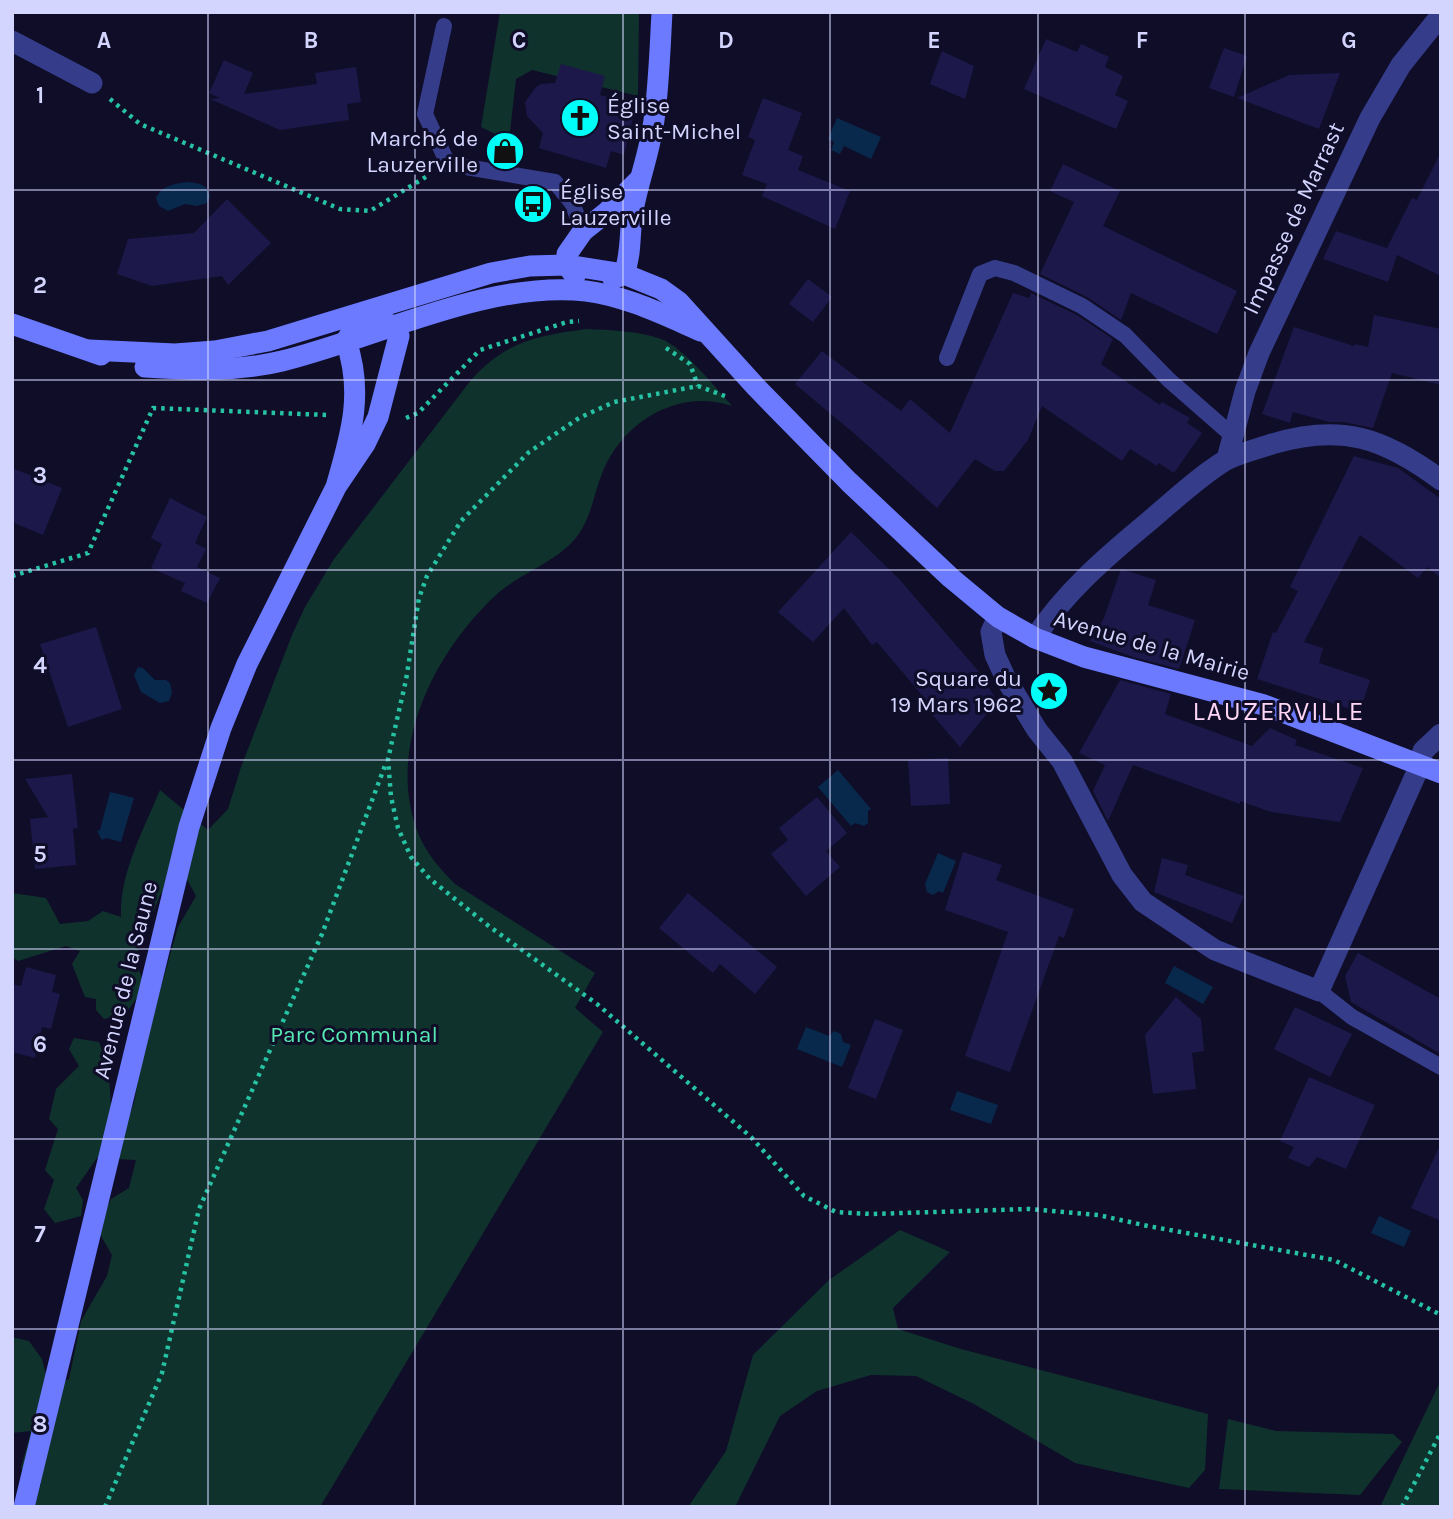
<svg xmlns="http://www.w3.org/2000/svg" width="1453" height="1519" font-family="Karla,sans-serif">
<style>
.green{fill:#10322d}
.water{fill:#08294c}
.building{fill:#1c184a}
.lines{fill:none;stroke-linecap:round;stroke-linejoin:round}
.path{stroke:#26c2a4;stroke-width:4.5;stroke-dasharray:3.5 5;stroke-linecap:butt}
.lane{stroke:#353c8a;stroke-width:16}
.street{stroke:#353c8a;stroke-width:21}
.secondary{stroke:#6b7aff;stroke-width:21}
.grid{fill:none;stroke:#d4d5ff;stroke-width:2;stroke-opacity:0.55}
.labels{text-anchor:middle;stroke-width:6;stroke-linejoin:round;paint-order:stroke}
.poi-label{font-size:23px;fill:#d4d5ff;stroke:#0f0d28;text-anchor:start}
.street-label{font-size:23px;fill:#d4d5ff;stroke:#0f0d28}
.park-label{font-size:23px;fill:#56e9b2;stroke:#0f0d28}
.quarter-label{font-size:26px;letter-spacing:2px;fill:#ffd6f5;stroke:#0f0d28}
.grid-label{font-size:23px;text-anchor:middle;font-weight:bold;fill:#d4d5ff;stroke:#0f0d28;stroke-width:6;stroke-linejoin:round;paint-order:stroke}
</style>
<rect width="100%" height="100%" fill="#0f0d28"/>
<g class="green">
<path d="M500,12H639L638,96L532,70L516,79L509,141L481,127Z"/>
<path d="M586,329C610,330 639,331 661,339C683,347 716,388 732,406C680,388 624,420 603,471C593,495 592,518 575,539C554,563 521,573 497,594C435,651 385,748 418,833C426,853 440,869 455,884L595,973L575,1008L603,1032L320,1507H19L22,1501L41,1485L21,1468L31,1431L12,1433V1337L29,1341L42,1359L49,1387L69,1379L81,1321L107,1276L112,1255L97,1229L111,1199L129,1188L136,1160L97,1158L76,1188L83,1200L81,1216L55,1223L44,1209L54,1180L45,1170L58,1129L49,1119L56,1089L79,1066L69,1049L74,1038L99,1042L108,1065L112,1119L126,1123L134,1103L145,1043L178,927L196,896L182,870L160,895L135,959L145,987L125,1014L104,1019L96,1010V999L85,997L72,964L80,951L66,946L18,961L12,957V893L46,898L60,924L88,921L103,911L121,917C119,874 144,829 160,790L208,830L228,809L241,767L292,635L305,607L334,559L471,380C506,341 537,336 586,329Z"/>
<path d="M900,1230L950,1252L893,1308L898,1329L961,1349L1208,1414L1205,1470L1189,1488L1075,1463L974,1404L916,1376L871,1375L817,1391L780,1416L735,1507H688L726,1451L753,1355L829,1280Z"/>
<path d="M1441,1380V1507H1380Z"/>
<path d="M1228,1419L1276,1431L1393,1434L1402,1442L1360,1495L1219,1489Z"/>
</g>
<g class="water">
<path d="M837,118L881,137L871,159L844,146L840,154L831,150L834,142L828,139Z"/>
<path d="M187,182C198,183 208,184 210,196L207,203L197,206L185,204L168,211L159,206L156,198C162,185 175,184 187,182Z"/>
<path d="M138,667L143,668L155,680H166L170,683L172,693L169,701L160,703L141,692L134,675Z"/>
<path d="M838,770L871,809L868,811V823L864,826L855,823L851,826L818,787Z"/>
<path d="M110,792L134,798L121,842L106,838L102,840L97,831L100,830Z"/>
<path d="M938,853L956,861L943,893L939,891L933,895L927,892L925,884Z"/>
<path d="M1174,966L1213,987L1203,1004L1165,983Z"/>
<path d="M806,1027L829,1036L834,1031L841,1034L843,1042L851,1045L842,1067L797,1049Z"/>
<path d="M957,1091L998,1105L991,1124L950,1110Z"/>
<path d="M1379,1216L1411,1231L1404,1247L1371,1233Z"/>
</g>
<g class="building">
<path d="M1046,39L1077,52L1081,44L1109,57L1105,67L1123,76L1115,95L1128,101L1116,129L1024,89Z"/>
<path d="M1224,48L1247,56L1234,97L1209,88Z"/>
<path d="M942,51L974,66L965,99L930,84Z"/>
<path d="M224,60L253,73L244,94L317,84L315,73L356,67L361,102L347,104L349,120L280,130L210,99L220,98L209,93Z"/>
<path d="M561,64L605,76L600,95L636,105L624,155L611,151L606,168L539,148L543,133L527,116L525,102L536,87L541,84L555,83Z"/>
<path d="M1340,73L1319,129L1237,98L1289,75Z"/>
<path d="M763,98L802,113L788,150L803,156L798,170L850,191L835,229L762,196L767,184L742,175L755,140L748,137Z"/>
<path d="M1441,152V276L1397,255L1388,282L1323,259L1336,231L1387,248L1412,198L1417,200Z"/>
<path d="M1063,164L1120,191L1103,226L1237,291L1217,334L1131,293L1121,320L1087,297L1040,274L1074,202L1050,191Z"/>
<path d="M227,199L271,243L228,285L222,276L152,286L117,274L128,239L194,233Z"/>
<path d="M808,279L832,297L813,322L789,304Z"/>
<path d="M1013,293L1029,298L1031,293L1077,315L1113,339L1101,364L1160,405L1162,402L1190,418L1187,423L1202,433L1174,473L1159,463L1157,466L1130,449L1122,461L1042,406L1028,440L1004,471H995L975,459L937,508L856,435L795,384L822,351L901,411L910,399L950,433Z"/>
<path d="M1374,315L1441,329V385L1392,373L1373,428L1343,422H1329L1293,412L1290,423L1262,414L1294,327L1354,346L1355,344L1368,347Z"/>
<path d="M1354,456L1398,468L1441,499V578L1427,567L1418,578L1360,535L1304,642L1323,648L1319,663L1370,680L1360,712L1257,679L1273,632L1276,633L1298,591L1290,587Z"/>
<path d="M12,468L62,488L43,535L12,522Z"/>
<path d="M170,498L207,517L195,543L206,549L197,567L220,578L207,603L181,591L185,583L151,568L162,544L151,538Z"/>
<path d="M851,532L900,580L980,673L997,701L960,747L930,712L932,707L877,642L872,645L844,608L813,642L778,612Z"/>
<path d="M1121,569L1156,580L1148,605L1195,620L1179,669L1133,657L1090,641L1104,618Z"/>
<path d="M96,627L122,709L68,727L40,644Z"/>
<path d="M1120,680L1171,694L1165,714L1252,746L1270,728L1297,740L1295,745L1363,768L1340,822L1271,812L1240,801V804L1133,765L1108,821L1093,791L1105,765L1079,753Z"/>
<path d="M948,758L950,804L911,806L908,760Z"/>
<path d="M72,774L78,828L73,829L76,865L35,869L30,819L48,817L25,779Z"/>
<path d="M817,797L847,833L826,851L840,867L806,896L771,854L788,840L779,828Z"/>
<path d="M963,852L1002,865L996,880L1074,909L1064,938L1059,936L1010,1072L965,1056L1008,932L945,910Z"/>
<path d="M1162,858L1188,865L1185,875L1244,896L1232,923L1154,892Z"/>
<path d="M688,893L777,967L755,994L720,964L713,973L659,928Z"/>
<path d="M1358,953L1441,999V1054L1351,1002L1345,976Z"/>
<path d="M26,967L56,975L52,992L60,994L51,1029L42,1027L35,1058L12,1052V984L21,986Z"/>
<path d="M1176,997L1201,1019L1204,1051L1192,1053L1196,1089L1153,1094L1145,1035Z"/>
<path d="M1295,1007L1352,1034L1330,1077L1274,1049Z"/>
<path d="M875,1019L903,1030L876,1099L848,1088Z"/>
<path d="M1309,1077L1375,1105L1346,1169L1317,1157L1309,1167L1288,1158L1294,1147L1280,1141Z"/>
<path d="M1441,1143V1221L1411,1208Z"/>
</g>
<g class="lines">
<g class="path">
<path d="M110,99L140,124L340,209L370,211L429,175"/>
<path d="M666,348L690,364L698,386"/>
<path d="M725,396L698,386L614,402L579,418L529,452L461,521L427,576L419,598L406,680L388,759L391,797L398,828L411,857L430,879L490,927L597,1004L751,1137L804,1196L836,1212L871,1214L1029,1209L1098,1215L1148,1226L1334,1260L1441,1315"/>
<path d="M406,418L418,413L480,350L567,322L579,321"/>
<path d="M12,576L88,553L153,408L327,415"/>
<path d="M105,1507L162,1373L199,1209L322,934L386,763"/>
<path d="M1402,1507L1441,1432"/>
</g>
<g class="lane">
<path d="M444,26L425,114L448,164L555,182L572,203L583,231"/>
<path d="M947,358L980,274L995,268L1014,273L1082,306L1125,335L1169,380L1233,436"/>
<path d="M1319,991L1352,1017L1441,1067"/>
</g>
<g class="street">
<path d="M12,41L92,83"/>
<path d="M1227,459L1245,391L1259,353L1370,118L1401,65L1441,15"/>
<path d="M998,617L991,632L995,655L1006,679L1037,730L1062,761L1122,875L1143,902L1215,950L1319,991L1420,765L1423,751L1441,734"/>
<path d="M1035,638C1063,594 1107,556 1147,523C1172,502 1198,477 1226,460C1240,453 1257,449 1272,444C1342,423 1384,438 1441,480"/>
</g>
<g class="secondary">
<path d="M575,276L567,265V254L583,231L607,212L638,181"/>
<path d="M613,279L624,274C632,253 629,232 633,210C639,179 650,151 654,120C659,85 660,48 662,12"/>
<path d="M12,324L101,355"/>
<path d="M89,350L175,354L215,351L268,341L491,273L530,266L567,265L624,274L661,289L679,302L756,387L849,482L951,578L998,617L1035,638L1084,657L1264,705L1441,773"/>
<path d="M145,367C191,370 237,372 282,361C376,338 488,280 586,291C626,296 664,315 701,331"/>
<path d="M24,1507L189,827L221,728L247,664L336,487L365,444L378,417L399,336L395,327L364,312L346,341C364,393 351,435 336,487"/>
</g>
</g>
<path class="grid" d="M208,12V1507M415,12V1507M623,12V1507M830,12V1507M1038,12V1507M1245,12V1507M12,190H1441M12,380H1441M12,570H1441M12,760H1441M12,949H1441M12,1139H1441M12,1329H1441"/>
<defs>
<g id="church-disc" transform="scale(2.0125)"><circle r="9.5" fill="#00fff8" stroke="#0f0d28"/><path d="M-1.2-6h2.4v3.5h3.3v2.4h-3.3V6h-2.4V-.1h-3.3v-2.4h3.3Z" fill="#111"/></g>
<g id="shop-disc" transform="scale(2.0125)"><circle r="9.5" fill="#00fff8" stroke="#0f0d28"/><path d="M-5-2.5h2.3a2.7 3.5 0 0 1 5.4 0H5L5.5 6h-11ZM-1.5-2.5h3a1.5 2.3 0 0 0-3 0Z" fill="#111"/></g>
<g id="bus-disc" transform="scale(2.0125)"><circle r="9.5" fill="#00fff8" stroke="#0f0d28"/><path d="M-5-6H5V4H4V6H2V4H-2V6H-4V4H-5ZM-3.5-4V0h7V-4ZM-3.5 1.2v1.5H-2V1.2ZM2 1.2v1.5H3.5V1.2Z" fill="#111"/></g>
<g id="sight-disc" transform="scale(2.0125)"><circle r="9.5" fill="#00fff8" stroke="#0f0d28"/><path d="M0-6L1.8-2.2L6-1.7L2.9 1.2L3.7 5.4L0 3.3L-3.7 5.4L-2.9 1.2L-6-1.7L-1.8-2.2Z" fill="#111"/></g>
</defs>
<g fill-rule="evenodd">
<use href="#church-disc" x="580" y="118"/>
<use href="#shop-disc" x="505" y="151"/>
<use href="#bus-disc" x="533" y="204"/>
<use href="#sight-disc" x="1049" y="691"/>
</g>
<g class="labels">
<g class="poi-label">
<text x="607" y="113">Église<tspan x="607" dy="26">Saint-Michel</tspan></text>
<text x="478" y="146" text-anchor="end">Marché de<tspan x="478" dy="26">Lauzerville</tspan></text>
<text x="560" y="199">Église<tspan x="560" dy="26">Lauzerville</tspan></text>
<text x="1022" y="686" text-anchor="end">Square du<tspan x="1022" dy="26">19 Mars 1962</tspan></text>
</g>
<g class="street-label">
<text transform="translate(1293 218) rotate(-65)" y="8">Impasse de Marrast</text>
<text transform="translate(1152 645) rotate(16)" y="8">Avenue de la Mairie</text>
<text transform="translate(125 980) rotate(-76)" y="8">Avenue de la Saune</text>
</g>
<g class="park-label">
<text x="354" y="1042">Parc Communal</text>
</g>
<g class="quarter-label">
<text x="1279" y="720">LAUZERVILLE</text>
</g>
</g>
<g class="grid-label">
<text x="104" y="48">A</text>
<text x="311" y="48">B</text>
<text x="519" y="48">C</text>
<text x="726" y="48">D</text>
<text x="934" y="48">E</text>
<text x="1142" y="48">F</text>
<text x="1349" y="48">G</text>
<text x="40" y="103">1</text>
<text x="40" y="293">2</text>
<text x="40" y="483">3</text>
<text x="40" y="673">4</text>
<text x="40" y="862">5</text>
<text x="40" y="1052">6</text>
<text x="40" y="1242">7</text>
<text x="40" y="1432">8</text>
</g>
<rect width="1453" height="1519" fill="none" stroke="#d4d5ff" stroke-width="28"/>
</svg>
